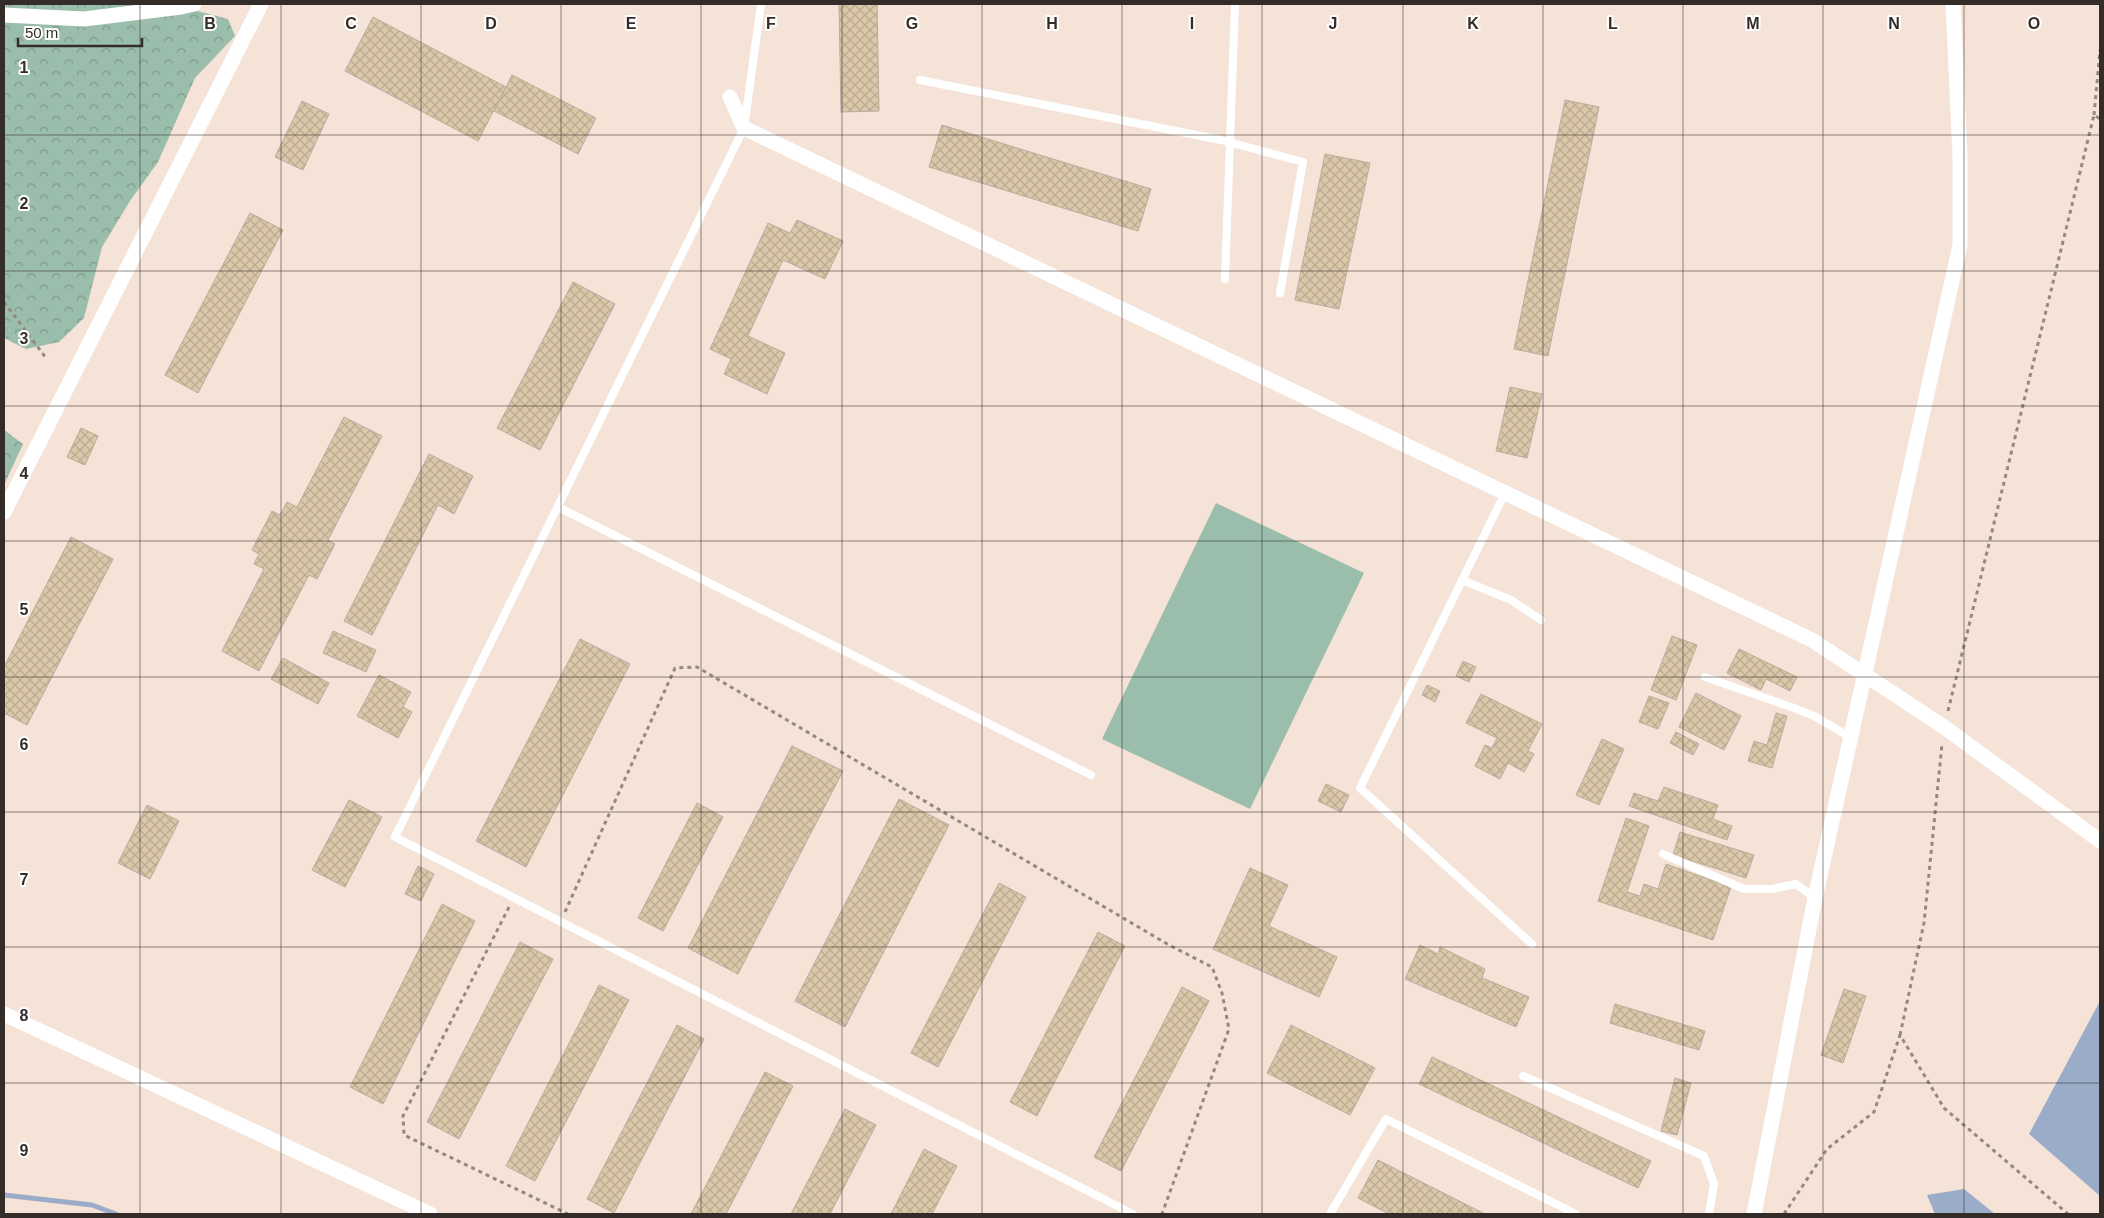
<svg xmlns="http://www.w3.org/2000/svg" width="2104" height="1218" font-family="Arial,sans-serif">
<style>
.grass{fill:url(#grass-dots)}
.forest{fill:url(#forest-crowns)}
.park{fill:#9bbdab}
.water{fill:#9bacc9}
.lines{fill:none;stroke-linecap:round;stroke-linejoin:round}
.stream{stroke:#9bacc9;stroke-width:5}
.building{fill:url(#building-cross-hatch);stroke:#b8ad9e}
.path{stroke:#958881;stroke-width:3;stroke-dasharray:4 4;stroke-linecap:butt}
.service{stroke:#fff;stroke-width:8}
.minor{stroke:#fff;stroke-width:15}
.grid{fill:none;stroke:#332c28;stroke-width:1;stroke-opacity:0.55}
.grid-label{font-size:16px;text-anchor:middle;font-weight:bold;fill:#332c28;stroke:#fff;stroke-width:4;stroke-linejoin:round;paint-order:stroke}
</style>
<defs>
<pattern id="grass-dots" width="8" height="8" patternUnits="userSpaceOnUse" patternTransform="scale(1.25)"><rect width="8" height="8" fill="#9bbdab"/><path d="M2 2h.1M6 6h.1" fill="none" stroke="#7f9a8b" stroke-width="1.8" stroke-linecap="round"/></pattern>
<pattern id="forest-crowns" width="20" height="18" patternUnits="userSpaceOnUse" patternTransform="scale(1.25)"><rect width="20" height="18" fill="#9bbdab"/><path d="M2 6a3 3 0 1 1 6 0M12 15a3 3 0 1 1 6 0" fill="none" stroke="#7f9a8b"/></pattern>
<pattern id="building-cross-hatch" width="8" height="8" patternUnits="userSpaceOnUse" patternTransform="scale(1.25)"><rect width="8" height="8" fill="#dbc7a9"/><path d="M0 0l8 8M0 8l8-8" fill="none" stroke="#bcab91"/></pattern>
</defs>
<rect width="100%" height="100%" fill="#f5e3d8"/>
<path class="grass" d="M4,323L26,349L4,338Z"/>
<g class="forest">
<path d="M4,4H194L182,7L228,19L235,36L195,78L158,162L130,201L102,247L84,318L59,342L26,349L4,323Z"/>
<path d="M4,430L23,444L4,485Z"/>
</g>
<path class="park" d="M1216,503L1364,573L1250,809L1102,739Z"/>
<g class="water">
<path d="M2100,1001V1196L2029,1134Z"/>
<path d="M1964,1189L1995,1214H1935L1927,1195Z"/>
</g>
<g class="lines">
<path class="stream" d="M4,1195L92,1205L116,1214"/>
</g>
<g class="building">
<path d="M839,4H877L879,111L841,112Z"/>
<path d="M373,17L506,87L478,141L345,71Z"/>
<path d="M512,75L596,118L578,154L494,111Z"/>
<path d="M1565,100L1599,107L1548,356L1514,349Z"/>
<path d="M302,101L329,114L303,170L275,157Z"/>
<path d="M942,125L1151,189L1138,231L929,167Z"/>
<path d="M1325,154L1370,163L1339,309L1295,300Z"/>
<path d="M250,213L283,230L198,393L165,375Z"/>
<path d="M797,220L843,241L825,279L783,260L748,336L785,353L767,394L724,374L731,359L710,349L768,223L790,233Z"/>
<path d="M573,282L615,304L540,450L497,428Z"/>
<path d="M1510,387L1542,394L1527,458L1496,451Z"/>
<path d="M344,417L382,436L328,540L335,544L317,579L309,575L259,671L222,651L264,569L254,564L259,554L252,550L272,511L280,515L287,502L297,507Z"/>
<path d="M81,428L98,436L85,465L67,457Z"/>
<path d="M429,454L473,476L454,514L438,505L372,635L344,621Z"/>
<path d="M71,537L113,559L27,725L4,713V667Z"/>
<path d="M333,631L376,650L366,672L323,653Z"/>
<path d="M1672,636L1697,645L1676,700L1651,690Z"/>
<path d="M580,639L630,664L526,867L476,841Z"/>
<path d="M1739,649L1797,677L1790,691L1766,679L1761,690L1727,673Z"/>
<path d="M283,658L329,683L318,704L271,679Z"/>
<path d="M1463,661L1476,667L1469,682L1456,676Z"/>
<path d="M379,675L411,692L403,707L412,712L398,738L357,716Z"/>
<path d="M1427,685L1440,691L1435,702L1422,695Z"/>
<path d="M1696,693L1741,716L1724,750L1679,727Z"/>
<path d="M1481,694L1542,724L1528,751L1534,754L1524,772L1508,763L1500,779L1475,766L1485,745L1492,748L1497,738L1466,723Z"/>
<path d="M1649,696L1669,703L1658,729L1639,722Z"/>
<path d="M1776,713L1787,716L1772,768L1748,761L1754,741L1767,745Z"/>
<path d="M1676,732L1699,744L1693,755L1670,743Z"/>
<path d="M1602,739L1624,749L1599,805L1576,795Z"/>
<path d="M792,746L843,771L738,974L688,948Z"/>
<path d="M1326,784L1349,795L1341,812L1318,801Z"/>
<path d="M1664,787L1718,805L1713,819L1732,826L1727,840L1629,806L1634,793L1658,801Z"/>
<path d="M899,799L949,825L845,1027L795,1001Z"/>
<path d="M349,800L382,817L345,887L312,870Z"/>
<path d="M697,803L723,817L663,931L638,918Z"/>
<path d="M147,805L179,821L150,879L118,863Z"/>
<path d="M1626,818L1649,826L1627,892L1640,896L1644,884L1658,889L1666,864L1731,887L1713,940L1598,901Z"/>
<path d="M1680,832L1754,855L1746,878L1673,855Z"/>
<path d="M418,866L434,874L421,901L405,894Z"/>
<path d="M1250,868L1288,885L1269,926L1337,957L1319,997L1213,949Z"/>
<path d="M999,883L1026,897L938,1067L911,1053Z"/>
<path d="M442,904L475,921L383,1104L350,1087Z"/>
<path d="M1098,932L1125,946L1037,1116L1010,1102Z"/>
<path d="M520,942L553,959L459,1139L427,1122Z"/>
<path d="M1420,945L1438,954L1440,947L1485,969L1482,978L1529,997L1516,1027L1405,979Z"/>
<path d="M599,985L629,1000L535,1181L506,1166Z"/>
<path d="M1182,987L1209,1001L1121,1171L1094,1157Z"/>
<path d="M1844,989L1866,996L1843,1063L1821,1055Z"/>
<path d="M1615,1004L1705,1031L1699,1050L1610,1023Z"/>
<path d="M677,1025L704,1039L614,1213L587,1199Z"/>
<path d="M1291,1025L1375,1068L1350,1115L1267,1073Z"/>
<path d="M1432,1057L1651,1161L1638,1188L1419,1084Z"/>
<path d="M765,1072L793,1086L726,1214H691Z"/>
<path d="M1675,1078L1691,1083L1677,1135L1661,1131Z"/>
<path d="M845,1109L876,1125L830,1214H791Z"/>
<path d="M924,1149L957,1166L932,1214H891Z"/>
<path d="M1378,1160L1485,1214H1389L1358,1198Z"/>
</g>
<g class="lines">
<g class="path">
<path d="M2094,115L2100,50"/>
<path d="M4,302L46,358"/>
<path d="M1948,711L2094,115L2100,119"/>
<path d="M509,907L403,1116L404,1135L568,1214"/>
<path d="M565,912L675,668L697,667L1169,945L1212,967L1222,993L1229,1029L1162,1214"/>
<path d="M1900,1035L1924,923L1942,744"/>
<path d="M1784,1214L1827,1149L1874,1112L1900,1035L1944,1108L2068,1214"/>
</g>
<g class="service">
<path d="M761,4L744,128L395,837L1133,1214"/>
<path d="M920,80L1221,140L1303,162L1280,293"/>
<path d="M1225,279L1235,4"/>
<path d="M1505,493L1360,788L1532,944"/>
<path d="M558,507L1091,775"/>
<path d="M1462,580L1511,600L1541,620"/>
<path d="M1705,677L1794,708L1814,716L1850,737"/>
<path d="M1663,854L1744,889H1772L1796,884L1815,898"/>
<path d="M1523,1076L1704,1156L1714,1184L1709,1214"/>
<path d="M1330,1214L1386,1119L1576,1214"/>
</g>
<g class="minor">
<path d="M4,15L84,19L181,7L194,4"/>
<path d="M730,97L744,128L1812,640L1944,727L2100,841"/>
<path d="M4,512L261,4"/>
<path d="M4,1014L430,1214"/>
<path d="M1754,1214L1815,898L1960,245V155L1953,4"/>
</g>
</g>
<path class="grid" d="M140,4V1214M281,4V1214M421,4V1214M561,4V1214M701,4V1214M842,4V1214M982,4V1214M1122,4V1214M1262,4V1214M1403,4V1214M1543,4V1214M1683,4V1214M1823,4V1214M1964,4V1214M4,135H2100M4,271H2100M4,406H2100M4,541H2100M4,677H2100M4,812H2100M4,947H2100M4,1083H2100"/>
<g class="grid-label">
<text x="210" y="29">B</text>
<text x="351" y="29">C</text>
<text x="491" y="29">D</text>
<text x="631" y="29">E</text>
<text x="771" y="29">F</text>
<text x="912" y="29">G</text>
<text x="1052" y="29">H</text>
<text x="1192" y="29">I</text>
<text x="1333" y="29">J</text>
<text x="1473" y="29">K</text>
<text x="1613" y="29">L</text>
<text x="1753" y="29">M</text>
<text x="1894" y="29">N</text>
<text x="2034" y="29">O</text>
<text x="24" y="73">1</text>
<text x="24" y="209">2</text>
<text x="24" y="344">3</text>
<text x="24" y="479">4</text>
<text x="24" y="615">5</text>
<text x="24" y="750">6</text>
<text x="24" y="885">7</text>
<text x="24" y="1021">8</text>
<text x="24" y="1156">9</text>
</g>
<rect width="2104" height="1218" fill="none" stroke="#332c28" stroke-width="10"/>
<path d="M18 38v8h124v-8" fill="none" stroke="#332c28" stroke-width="2.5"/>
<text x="25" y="38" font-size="15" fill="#332c28" stroke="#ffffff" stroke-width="4" paint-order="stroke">50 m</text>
</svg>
